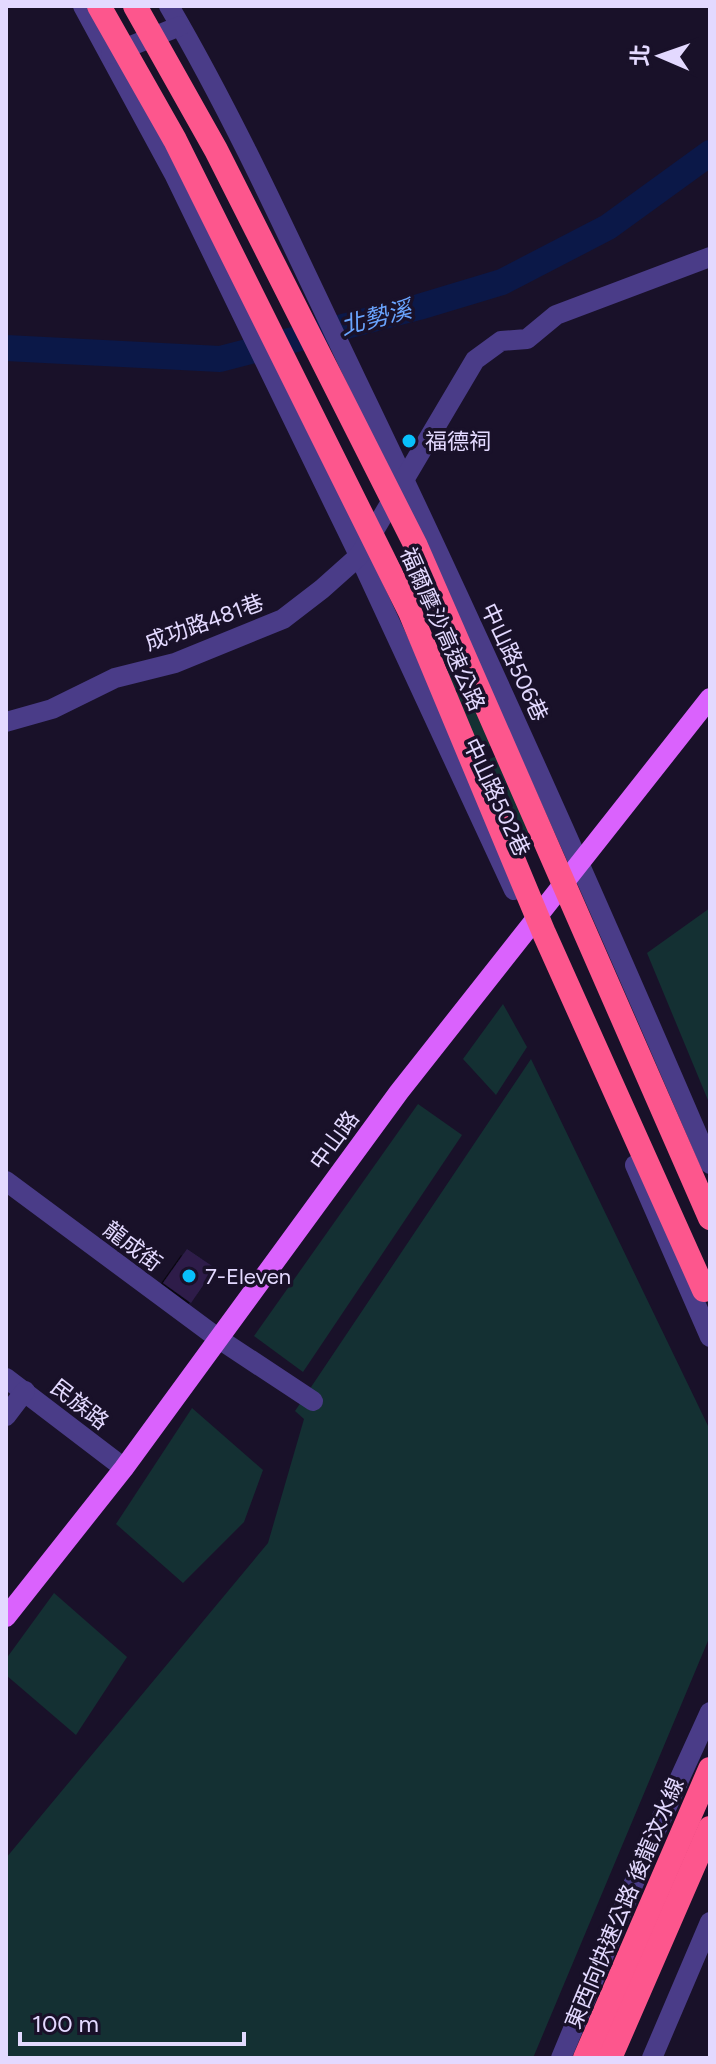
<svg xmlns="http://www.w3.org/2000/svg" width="716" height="2064" font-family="Figtree,'Noto Sans TC',sans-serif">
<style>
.green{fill:#143033}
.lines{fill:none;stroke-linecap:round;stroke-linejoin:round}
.river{stroke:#0b1848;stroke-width:26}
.building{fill:#2d1d4a;filter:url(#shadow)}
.minor{stroke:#4a3c88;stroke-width:20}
.major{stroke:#da62fd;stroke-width:20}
.highway{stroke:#fd568d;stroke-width:24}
.highway-bridge{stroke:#fd568d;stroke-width:24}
.poi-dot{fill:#08c0fc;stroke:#191129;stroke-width:3}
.labels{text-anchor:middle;stroke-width:7;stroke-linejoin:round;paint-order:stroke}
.poi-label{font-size:22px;fill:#e3d9ff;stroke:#191129;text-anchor:start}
.street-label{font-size:22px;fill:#e3d9ff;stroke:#191129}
.water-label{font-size:24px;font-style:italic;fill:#69a3fd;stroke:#191129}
</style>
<defs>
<filter id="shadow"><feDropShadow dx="-6" dy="6" stdDeviation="0" flood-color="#0009"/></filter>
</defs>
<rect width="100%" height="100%" fill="#191129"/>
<g class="green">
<path d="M479,652L517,735L462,757L425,677Z"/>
<path d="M522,746L560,829L502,855L467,768Z"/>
<path d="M710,908V1105L647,953Z"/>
<path d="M503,1004L527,1047L496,1095L463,1059Z"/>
<path d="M531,1059L710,1430V1636L533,2058H6V1858L268,1543L304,1419L295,1411Z"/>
<path d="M418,1104L462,1135L303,1372L254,1336Z"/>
<path d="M192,1408L263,1470L244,1522L183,1583L116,1524Z"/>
<path d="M54,1593L127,1657L76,1735L6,1675V1659Z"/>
</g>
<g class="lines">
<path class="river" d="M6,348L220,359L419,307L502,282L608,227L710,153"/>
</g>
<path class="building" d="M187,1249L215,1268L191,1303L163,1283Z"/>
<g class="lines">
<g class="minor">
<path d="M83,6L174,174L355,547L514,890"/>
<path d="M169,6C239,126 296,254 356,379C481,638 597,900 710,1164"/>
<path d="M111,54L180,26"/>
<path d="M6,722L52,709L115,678L175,663L283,619L322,589L359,556L475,360L501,341L527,339L556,315L710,257"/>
<path d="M635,1165L710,1337"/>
<path d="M6,1181L219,1339L313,1401"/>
<path d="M6,1378L124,1468"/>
<path d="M6,1416L25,1391"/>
<path d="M561,2058L653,1837L710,1712"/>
<path d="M652,2058L710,1922"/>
</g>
<path class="major" d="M6,1617L124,1468L399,1092L710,698"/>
<g class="highway">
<path d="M585,2058L710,1769"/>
<path d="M610,2058L710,1828"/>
</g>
<g class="highway-bridge">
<path d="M99,6L175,140L410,612L544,933L704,1290"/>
<path d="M135,6L216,150L416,546L710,1218"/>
</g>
</g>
<g class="poi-dot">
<circle cx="409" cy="441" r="8"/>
<circle cx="189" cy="1276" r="8"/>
</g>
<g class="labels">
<g class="poi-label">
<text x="425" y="449">福德祠</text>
<text x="205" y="1284">7-Eleven</text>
</g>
<g class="street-label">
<text transform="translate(204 622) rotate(-20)" y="8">成功路481巷</text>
<text transform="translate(443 629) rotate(66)" y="8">福爾摩沙高速公路</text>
<text transform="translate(515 662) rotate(65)" y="8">中山路506巷</text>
<text transform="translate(497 797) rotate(65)" y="8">中山路502巷</text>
<text transform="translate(334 1140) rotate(-54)" y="8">中山路</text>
<text transform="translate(133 1246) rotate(37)" y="8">龍成街</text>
<text transform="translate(80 1404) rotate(38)" y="8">民族路</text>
<text transform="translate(624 1903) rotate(-67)" y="8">東西向快速公路 後龍汶水線</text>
</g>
<g class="water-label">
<text transform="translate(376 318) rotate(-15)" y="8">北勢溪</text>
</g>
</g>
<rect width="716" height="2064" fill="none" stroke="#e3d9ff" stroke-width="16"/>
<g transform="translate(660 56) rotate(272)" stroke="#191129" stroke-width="6" paint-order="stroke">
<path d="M0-6L14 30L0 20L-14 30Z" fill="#e3d9ff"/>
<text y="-12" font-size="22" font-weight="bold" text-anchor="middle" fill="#e3d9ff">北</text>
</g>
<path d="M20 2032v12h224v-12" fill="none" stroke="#e3d9ff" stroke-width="4"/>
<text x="32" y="2032" font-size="24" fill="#e3d9ff" stroke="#191129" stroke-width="6" paint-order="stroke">100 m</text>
</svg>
